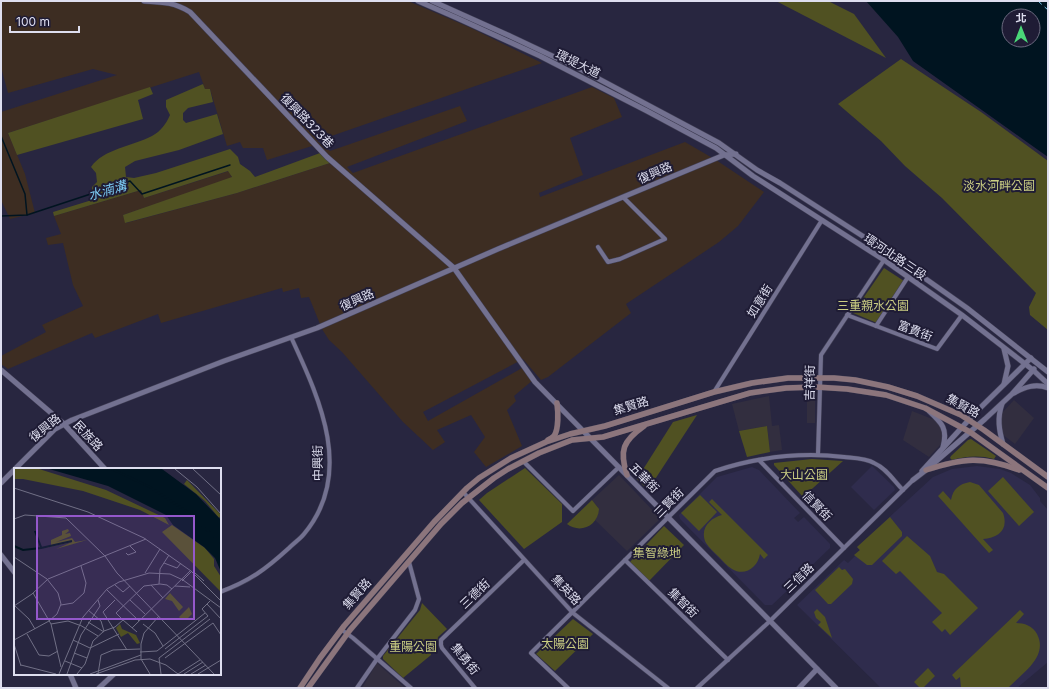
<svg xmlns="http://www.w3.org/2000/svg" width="1049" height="689" font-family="Inter,'Noto Sans TC',sans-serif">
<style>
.commercial{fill:#322e3f}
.industrial{fill:#3d2d22}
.built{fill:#2f2c4d}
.green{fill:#505122}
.water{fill:#001420;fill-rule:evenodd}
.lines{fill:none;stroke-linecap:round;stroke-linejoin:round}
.stream{stroke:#001420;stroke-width:1.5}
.ferry{stroke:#7dccf5;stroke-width:1;stroke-dasharray:5 4;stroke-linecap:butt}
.minor-casing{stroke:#424056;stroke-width:5}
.tertiary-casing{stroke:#424056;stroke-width:6}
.secondary-casing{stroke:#424056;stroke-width:6}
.minor{stroke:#737190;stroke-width:4}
.tertiary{stroke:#737190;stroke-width:5}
.secondary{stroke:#8c757c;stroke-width:5.5}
.labels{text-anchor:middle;stroke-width:4;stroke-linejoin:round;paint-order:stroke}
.street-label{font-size:12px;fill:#dedeef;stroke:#1f1c35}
.park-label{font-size:12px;fill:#cbce83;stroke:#1f1c35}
.water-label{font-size:13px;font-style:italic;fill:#7dccf5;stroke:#1f1c35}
.inset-river{fill:none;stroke:#001420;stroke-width:2}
.inset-road{fill:none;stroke:#717086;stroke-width:1}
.view{fill:#9458cb;fill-opacity:0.15;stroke:#9458cb;stroke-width:2}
.inset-edge{fill:none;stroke:#dedeef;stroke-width:2}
</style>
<rect width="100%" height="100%" fill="#282640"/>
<g class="commercial">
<path d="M807,393H811L815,397V423H807Z"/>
<path d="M769,396L772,426L779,425L782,450L770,452L767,426L739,431L732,404Z"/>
<path d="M1014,400L1034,418L1015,444L1003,435L1001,429V414Z"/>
<path d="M912,411L935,420L939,424L942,430L943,436L941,444L929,457L903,440Z"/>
<path d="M619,475L659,517V520L627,551L595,520L598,513L597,506L592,500Z"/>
<path d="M377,663L405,688H362Z"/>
</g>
<path class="industrial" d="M1,1H408L471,28L542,63L317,141L330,151L460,106L467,121L347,167L353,173L592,87L614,98L622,117L570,138L583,175L539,193L540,197L685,142L716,160L764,192L738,226L719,242L626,304L631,313L548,377L541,380L523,359L423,412L428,421L522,368L533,380L514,396L516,401L507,410L522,446L486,467L474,452L485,437L471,415L437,430L445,442L433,450L403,422L342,352L329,340L322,329L309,297L301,298L299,288L283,292L282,288L161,323L158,314L95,338L92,333L8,369L1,364V356L46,332L42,325L83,306L73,285L63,243L48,245L46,238L61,234L54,216L141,190L144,198L229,171L232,178L123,215L126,223L237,193L330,163L312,146L267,160L263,148H243L240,142L227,146L210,89H205L199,72L8,133L25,174L35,213L10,219L1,200V112L117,75L93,69L8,93L1,67Z"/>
<g class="built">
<path d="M872,466L894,487L895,490L874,510L851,487Z"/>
<path d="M977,466L1000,469L1011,473L1030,485L1040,498V501L1048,510V662L1017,688H881L797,605L844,560L848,563L860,551L857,547L933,477L952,469Z"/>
<path d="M752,467L759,470L800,513L794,518L798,522L804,517L830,544V548L802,575L801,574L790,584L791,587L772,605H765L680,519L679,515L717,477Z"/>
</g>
<g class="green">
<path d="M776,1H828L854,14L886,58Z"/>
<path d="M901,59L981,112L1048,161V330L1030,315L1029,307L1036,293L942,198L905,166L881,141L838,104Z"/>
<path d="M203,84L205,89H210L213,102L188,108L183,113V120L186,123L217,114L223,134L179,150L135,161L125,167L126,177L134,178L156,173L230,149L238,157L240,164L250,171L255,177L320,153L330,163L237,193L125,223L123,215L232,177L228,171L144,198L141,190L54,216L53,212L92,200V187L97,182L96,173L91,167C103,149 133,146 152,136C161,131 166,124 170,115L166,107V100Z"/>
<path d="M150,87L153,94L138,100L143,119L17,155L8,133Z"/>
<path d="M884,268L904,281L877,323L853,313Z"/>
<path d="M697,415L648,490L637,479L673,422Z"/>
<path d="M767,426L770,452L747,457L739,431Z"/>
<path d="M971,439L996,456L994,459C980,455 966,456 952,460L950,458L951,456L968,440Z"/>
<path d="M812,459L843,461L803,497L774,465V463Z"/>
<path d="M525,468L562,504V522L524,549L479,500L487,493Z"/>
<path d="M1003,477L1034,512L1019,526L988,491Z"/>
<path d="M970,482L979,485L1003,513C1009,530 998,538 983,539L993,550L989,553L938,496L943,491L951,500C953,489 959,484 970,482Z"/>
<path d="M700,495L717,512L699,531L681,513Z"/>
<path d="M712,499L768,555L764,559L760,554C758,567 745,577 732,569C727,566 723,561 719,557C714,552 709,548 706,543C699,529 710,518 722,515L709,502Z"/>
<path d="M592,500L599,509C598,526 580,534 567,524Z"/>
<path d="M890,517L902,532V536L872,565H867L854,555L860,550L857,547Z"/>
<path d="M664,526L684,545L649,581L630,562Z"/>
<path d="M907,536L930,556L937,572L944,574L978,608L950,635L945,629L942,632L932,622L942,613L900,571L896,574L882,561Z"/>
<path d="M839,567L842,570L845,569L853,579L852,584L831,604H828L815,590Z"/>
<path d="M422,603L447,629L438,637L437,643H431V655L403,678L383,659V656L420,610Z"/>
<path d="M817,609L825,617L832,638L818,625L821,622L816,618L814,612Z"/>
<path d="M1020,610L1024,614L1016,623C1024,623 1033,626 1037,634C1049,657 1021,674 1008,688H961L960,677L956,680L952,675Z"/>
<path d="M573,619L593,634L555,671L536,654Z"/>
<path d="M928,668L935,676L923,688H920L914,682Z"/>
</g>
<path class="water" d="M866,1H1048V157L913,61L898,37ZM1009,16H1033V40H1009Z"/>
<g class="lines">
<g class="stream">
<path d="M1,136L25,194L27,215"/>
<path d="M1,216L27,215L130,181L142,194L230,165"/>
</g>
<path class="ferry" d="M1038,1L1048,10"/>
<g class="minor-casing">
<g id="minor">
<path d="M598,247L608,262L620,259L665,239L623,197"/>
<path d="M847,315L937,349L962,315"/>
<path d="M876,326L908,277"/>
<path d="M714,392L822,220"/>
<path d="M818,454L821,355L884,260"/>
<path d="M759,460L844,548"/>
<path d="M523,461L573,511L619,467"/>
<path d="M463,492L573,613L668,688"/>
<path d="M625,560L728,660"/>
<path d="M220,592C250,581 266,569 289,548C294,543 300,539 304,534C355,473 319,398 291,337"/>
<path d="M342,630L353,638L411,688"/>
<path d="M357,688L377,659L415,610L419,599L409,562"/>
<path d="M475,688L442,648L441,645V640L524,560"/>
<path d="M568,688L531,653L715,471C757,457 800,452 844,457C854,458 866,458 874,463C886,468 894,481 903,490"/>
<path d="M697,688L770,621L913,480"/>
</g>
</g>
<g class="tertiary-casing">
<g id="tertiary">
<path d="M144,1C162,2 174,2 190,12L327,157L454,268L535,382L836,688"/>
<path d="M418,1L457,18L540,56L647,111L716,148L753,176L884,260L962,315L1033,370L1048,384"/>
<path d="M432,1L510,36L582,70L719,143L757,170L780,183L889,253L967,308L1048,372"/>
<path d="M1004,349L1008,366L1004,384"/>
<path d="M1,370L64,424L105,469"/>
<path d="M1014,393C1025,387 1036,383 1048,388"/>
<path d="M1002,404C997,418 999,430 1003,444"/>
<path d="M929,411C942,423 948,429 943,447"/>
<path d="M922,471L976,412L1031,358"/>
<path d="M913,480L926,470L985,419L1012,394L1034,369"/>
<path d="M1,483L55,429L72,420L224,361L317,328L498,249L724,155L736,154"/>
<path d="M1,555L15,573"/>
<path d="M70,674L76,688"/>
<path d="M99,688L114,674"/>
<path d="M799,688L817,669"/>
</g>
</g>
<g class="secondary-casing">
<g id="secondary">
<path d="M548,440C550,439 552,438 554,436C559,429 558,411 557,403"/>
<path d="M926,470C963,458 982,456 1019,470"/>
<path d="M627,475C619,450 623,441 644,426"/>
<path d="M300,688L320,658L344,626L434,522L467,488L479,478L511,458L546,442L570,434L605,426L714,392L752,383L788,378H834L855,380L888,387L917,396L961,415L984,430L1048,477"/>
<path d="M308,688L350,630L441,524L462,503L494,478L508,469L539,453L572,440L603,437L750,393L786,388L816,387L847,389L886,395L925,408L970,432L1048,488"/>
</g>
</g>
<use href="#minor" class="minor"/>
<use href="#tertiary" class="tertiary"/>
<use href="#secondary" class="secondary"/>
</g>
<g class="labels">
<g class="street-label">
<text transform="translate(578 64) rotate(26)" y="4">環堤大道</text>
<text transform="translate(307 121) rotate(46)" y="4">復興路323巷</text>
<text transform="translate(655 173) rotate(-23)" y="4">復興路</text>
<text transform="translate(895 257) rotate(34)" y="4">環河北路三段</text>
<text transform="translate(357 300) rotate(-24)" y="4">復興路</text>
<text transform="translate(760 301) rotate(-58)" y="4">如意街</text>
<text transform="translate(915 331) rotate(21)" y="4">富貴街</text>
<text transform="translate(810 383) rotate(-89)" y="4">吉祥街</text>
<text transform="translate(631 406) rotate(-17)" y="4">集賢路</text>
<text transform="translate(963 406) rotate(28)" y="4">集賢路</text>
<text transform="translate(45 428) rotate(-39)" y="4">復興路</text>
<text transform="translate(88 436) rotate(47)" y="4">民族路</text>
<text transform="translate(318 463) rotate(-91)" y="4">中興街</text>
<text transform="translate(644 478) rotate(45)" y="4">五華街</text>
<text transform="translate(669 503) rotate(-45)" y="4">三賢街</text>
<text transform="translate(817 506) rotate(46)" y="4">信賢街</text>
<text transform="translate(799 578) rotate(-44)" y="4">三信路</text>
<text transform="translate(566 590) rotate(47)" y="4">集英路</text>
<text transform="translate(357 594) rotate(-49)" y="4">集賢路</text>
<text transform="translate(475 594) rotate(-44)" y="4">三德街</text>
<text transform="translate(683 603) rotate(44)" y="4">集智街</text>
<text transform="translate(465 659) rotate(51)" y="4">集勇街</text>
</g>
<g class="park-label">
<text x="999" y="190">淡水河畔公園</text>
<text x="873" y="310">三重親水公園</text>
<text x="804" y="479">大山公園</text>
<text x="657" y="557">集智綠地</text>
<text x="565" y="648">太陽公園</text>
<text x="413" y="651">重陽公園</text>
</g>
<g class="water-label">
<text transform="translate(107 190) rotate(-16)" y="5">水湳溝</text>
</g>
</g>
<g transform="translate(14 468)">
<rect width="207" height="207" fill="#282640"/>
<path d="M0,1H25L92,22L151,50L155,57L126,42L69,23L9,11H0ZM173,12L207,47L205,50L191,33L170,16ZM158,57L191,80L200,91V98L207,109V124L148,64ZM54,61L55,63L51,66L56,65L57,68L42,74L58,70L61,74L73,72L42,81L58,74L31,80L37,78V72L48,67V63ZM156,125L169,139L165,143L158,133L151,131ZM175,139L178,146L172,152H168L165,149ZM106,156L108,161L122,167L126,175L123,176L114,165L107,169L102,160Z" fill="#505122"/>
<path d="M35,1H148L182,26L207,52V104L201,90L190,79L159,57L152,47L94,18Z" fill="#001420"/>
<path class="inset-river" d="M98,1L136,19L172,43L207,75M21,63L27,79M0,78L9,82L27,80L58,73"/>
<path class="inset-road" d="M161,1L183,19L207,46M179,1L207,27M0,20L74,44L130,70L177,103L207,133M0,51L11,47L52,50L91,88L103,105L200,206M112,85L114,87L122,84L116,78M0,89L33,111L44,125L47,136L43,146L35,153L0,172M150,95L163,100L167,95M131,105L146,81M181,105L190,113M168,113L178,103M145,116L146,101L155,87M101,117L109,124L116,118M137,117L149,130M161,118L176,119M93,122L125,153M19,125L37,156L47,199M101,132L89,144L113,182M116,132L131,146M193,136L207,151M0,137L15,151L21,161M47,137L59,135L70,125L72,115L67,98M0,138L18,126L34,111L132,71M194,148L188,141L196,133M109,152L123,164M74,154L90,164M199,155L207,167M37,156L54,153L65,157M129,156L141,165L149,178M66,157L84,168M118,160L176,103M90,163L101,159L109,152L102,145L130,118L146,116L153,117L158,121M13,166L25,187L35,188L44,183M59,172L76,180L105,166M0,176L7,198M151,181L194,148M126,184L143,183L191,145M60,185L73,190M151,190L199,155M51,193L68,200M7,197L42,206M45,206L69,149L93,121L105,114L135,105L156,106L169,112L207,140M53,206L67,167L86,138L84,132M63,206L71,196L79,173L90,163L87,153L74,142M76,206L127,187M82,206L121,192L136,191L152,197L164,206M84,206L87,187L99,182L126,181M136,206L127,191V176L130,165L145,148M147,206L145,190L196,151M164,206L186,192M170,206L189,194M177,206L192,197M184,206L207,192"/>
<path class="view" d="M23,48H180V151H23Z"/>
<rect width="207" height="207" class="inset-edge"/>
</g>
<rect width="1049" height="689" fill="none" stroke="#dedeef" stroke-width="4"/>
<g transform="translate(1021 28)"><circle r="19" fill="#1f1c35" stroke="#6b6a7f"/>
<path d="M0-3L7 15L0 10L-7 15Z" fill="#4ad778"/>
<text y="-6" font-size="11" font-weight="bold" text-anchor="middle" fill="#dedeef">北</text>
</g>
<path d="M10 26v6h69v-6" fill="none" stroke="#dedeef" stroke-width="2"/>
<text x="16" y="26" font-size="12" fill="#dedeef" stroke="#1f1c35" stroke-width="3" paint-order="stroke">100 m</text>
</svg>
